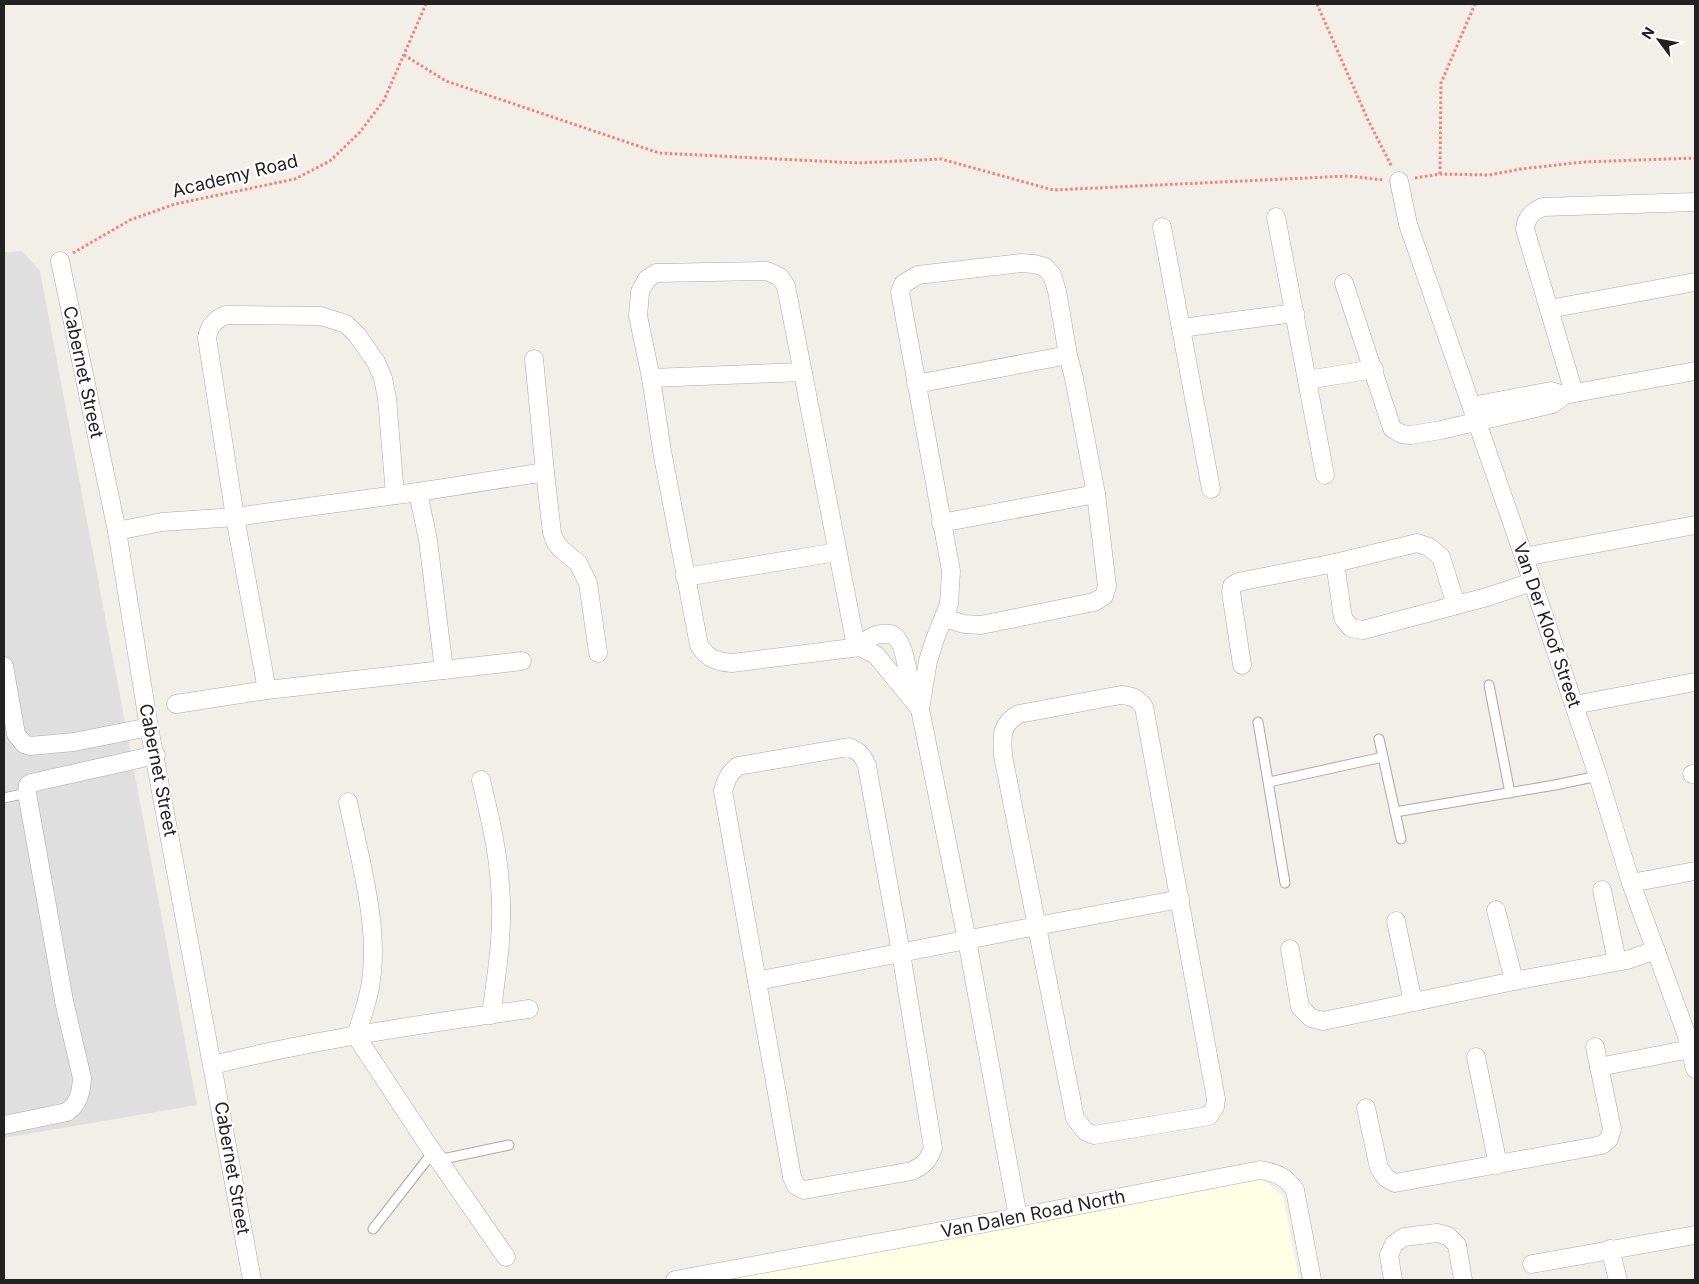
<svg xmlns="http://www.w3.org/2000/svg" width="1699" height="1284" font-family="Inter,sans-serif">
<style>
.residential{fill:#e0dfdf}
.education{fill:#ffffe5}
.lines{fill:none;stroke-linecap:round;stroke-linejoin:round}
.service-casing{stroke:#a9a9a9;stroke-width:11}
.minor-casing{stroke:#a9a9a9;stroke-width:19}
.path{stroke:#fa8072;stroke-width:3;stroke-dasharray:2.5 2.5;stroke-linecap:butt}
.service{stroke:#fff;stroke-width:9}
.minor{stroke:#fff;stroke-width:18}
.labels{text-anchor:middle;stroke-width:4.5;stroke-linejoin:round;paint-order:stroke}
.street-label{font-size:18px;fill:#222;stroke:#fff}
</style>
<rect width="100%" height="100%" fill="#f2efe9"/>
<path class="residential" d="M22,251L40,271L197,1105L4,1138V252Z"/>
<path class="education" d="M1263,1179L1283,1196L1299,1280H718Z"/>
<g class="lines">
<g class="service-casing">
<g id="service">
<path d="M1489,685L1510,793"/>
<path d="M1258,722L1285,883"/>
<path d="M1379,739L1401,839"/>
<path d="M1269,782L1383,757"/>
<path d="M4,798L27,793"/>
<path d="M1395,812L1555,785L1598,776"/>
<path d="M438,1160L509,1145"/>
<path d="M373,1229L433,1152"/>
</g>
</g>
<g class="minor-casing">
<g id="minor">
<path d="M1399,181L1408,224L1524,557L1598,776L1631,883L1686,1033L1695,1069"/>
<path d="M1276,217L1325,475"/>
<path d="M1162,227L1211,489"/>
<path d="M60,261L117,531L149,727L252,1280"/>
<path d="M1344,283L1392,428L1401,434L1411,435L1441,430L1553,404L1564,395L1695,371"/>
<path d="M1549,309L1695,282"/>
<path d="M1181,328L1295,313"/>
<path d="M651,378L803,372"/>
<path d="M1307,380L1374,369"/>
<path d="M916,384L1068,355"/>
<path d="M1574,393L1525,229C1526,217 1532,212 1543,207L1695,202"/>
<path d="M1472,406L1551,391L1564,395"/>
<path d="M545,472L552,533L556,543L561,549L578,563L588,583L598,653"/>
<path d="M418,492L428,540L444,670"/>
<path d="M941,523L1096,494"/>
<path d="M117,531L162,522L235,517L418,492L545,472L534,359"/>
<path d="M1524,557L1695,525"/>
<path d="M1335,563L1343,618L1351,628L1363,630L1487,597L1532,582"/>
<path d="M685,577L837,552"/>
<path d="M944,618L964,624L981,625L1094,602L1104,596L1107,586L1096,494L1074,378L1068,355L1057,291L1052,275L1045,267L1034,264L1021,263L918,275L903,284L900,292L951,571L949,604L935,639L928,661L920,709L967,940L1018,1217"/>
<path d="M856,646L786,286L780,277L767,271L656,273L647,279L640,292L638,316L651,378L662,451L699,645C707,658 716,662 732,663L860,647L876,655L920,709"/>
<path d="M860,647C866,640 873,634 883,634C886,634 888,634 891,634C906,639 909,682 911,696"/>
<path d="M1242,665L1231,592L1232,586L1238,582L1335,563L1417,543L1429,547L1441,557L1456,605"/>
<path d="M4,666L16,734L24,744L30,746L74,742L149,727"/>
<path d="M267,690L235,517L207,338C209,326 215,319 226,315L321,316L346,324L357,335L376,362L383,378L387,398L395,495"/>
<path d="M1121,695C1132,696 1138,698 1144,707L1216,1099L1215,1107L1209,1116L1094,1135L1085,1131L1075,1118L1003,756C1002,737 1000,724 1019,714Z"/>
<path d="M176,704L267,690L522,661"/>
<path d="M1574,705L1695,682"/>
<path d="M849,747C859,751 863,756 867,766L901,953L933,1148C929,1160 924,1165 912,1171L804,1190L796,1186L792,1177L723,791C726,780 729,773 738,766Z"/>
<path d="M1692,774H1695"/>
<path d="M481,780C489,814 498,850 500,885C504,929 497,972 491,1015"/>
<path d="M348,802C360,860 382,934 369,992C366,1007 360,1022 356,1036L426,1142L506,1257"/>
<path d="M1631,883L1695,871"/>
<path d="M1602,890L1617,961"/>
<path d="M1496,910L1514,981"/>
<path d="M1396,921L1413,1002"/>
<path d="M1290,949L1300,1007L1311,1018L1323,1021L1514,981L1627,960L1656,950"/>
<path d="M757,981L1037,926L1180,899"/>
<path d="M1476,1057L1498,1165"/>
<path d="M213,1065C317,1039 423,1024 529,1009"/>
<path d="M1599,1067L1690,1049"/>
<path d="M1366,1108L1379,1168L1386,1178L1395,1183L1602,1145L1609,1139L1612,1129L1595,1047"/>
<path d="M4,1125L67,1112C79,1103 81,1093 82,1078L64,1001L27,793L28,785L31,783L156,755"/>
<path d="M1610,1249L1618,1280"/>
<path d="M1532,1264L1695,1235"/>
<path d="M675,1280L1018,1217L1260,1170C1277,1173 1285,1176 1295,1190L1312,1280"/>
<path d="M1393,1280L1389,1255L1394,1244L1404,1237L1437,1233L1448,1236L1457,1245L1463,1280"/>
</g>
</g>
<g class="path">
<path d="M1317,4L1368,120L1392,167"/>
<path d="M404,55L446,81L659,153L858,163L941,159L1053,190L1348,176L1384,180"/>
<path d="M1440,174L1441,83L1475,4"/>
<path d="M1415,178L1440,174L1489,175L1521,169L1583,162L1695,158"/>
<path d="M73,253L130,220L175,204L295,179L330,161L360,132L384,100L426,4"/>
</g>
<use href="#service" class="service"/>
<use href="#minor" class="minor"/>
</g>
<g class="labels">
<g class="street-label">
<text transform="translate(235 176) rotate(-14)" y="6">Academy Road</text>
<text transform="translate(83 372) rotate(78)" y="6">Cabernet Street</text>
<text transform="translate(1547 625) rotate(71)" y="6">Van Der Kloof Street</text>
<text transform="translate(158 770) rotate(79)" y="6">Cabernet Street</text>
<text transform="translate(232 1168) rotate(80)" y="6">Cabernet Street</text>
<text transform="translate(1033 1214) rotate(-11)" y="6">Van Dalen Road North</text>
</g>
</g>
<rect width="1699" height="1284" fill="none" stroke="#222222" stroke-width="10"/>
<g transform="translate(1659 40) rotate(302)" stroke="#ffffff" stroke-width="4" paint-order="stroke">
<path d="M0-4L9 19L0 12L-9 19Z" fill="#222222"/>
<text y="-8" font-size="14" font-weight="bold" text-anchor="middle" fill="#222222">N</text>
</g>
</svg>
